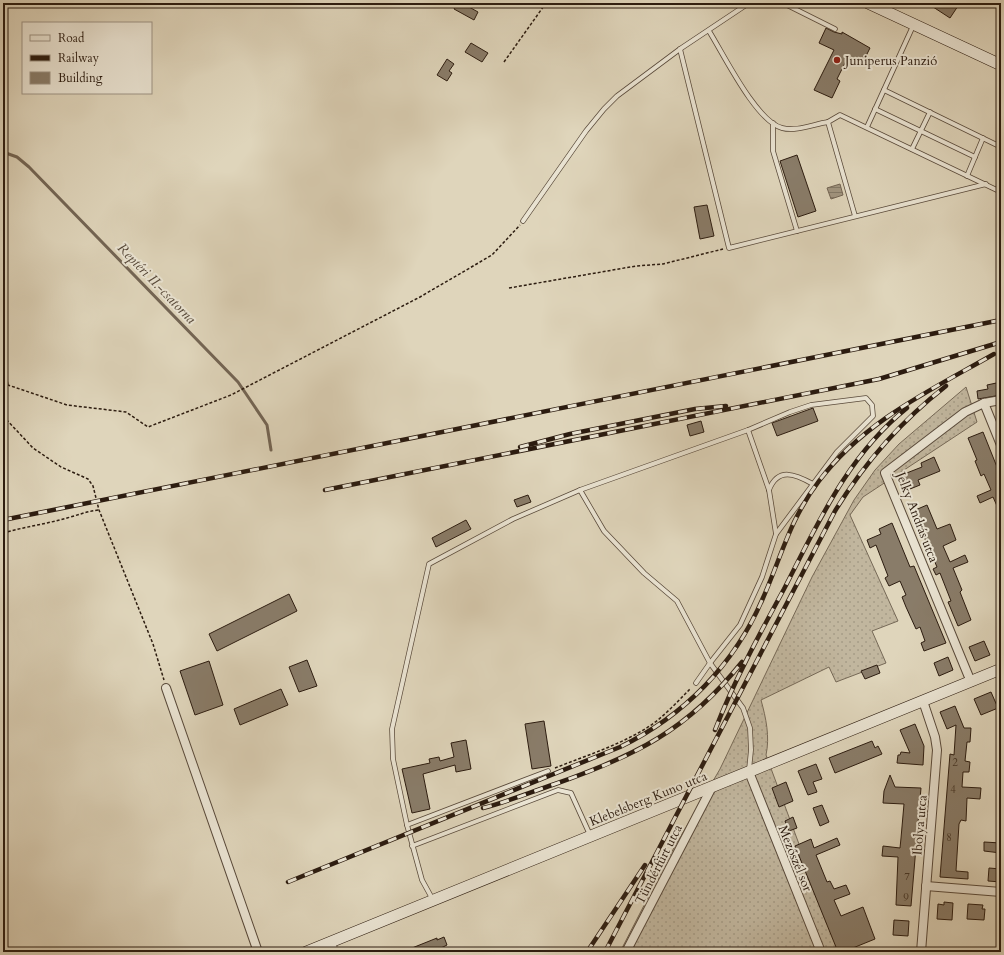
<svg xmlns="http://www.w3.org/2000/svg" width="1004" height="955" font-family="Cardo,serif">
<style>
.grass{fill:url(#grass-dots);stroke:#766957}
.water{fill:url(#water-rules);stroke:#736554}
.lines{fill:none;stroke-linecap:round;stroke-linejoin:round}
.stream{stroke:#736554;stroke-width:3}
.building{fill:#897c69;stroke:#2c1c10}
.lane-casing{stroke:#594a3b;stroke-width:5.5}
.street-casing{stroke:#594a3b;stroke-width:10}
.secondary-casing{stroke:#2c1c10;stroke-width:12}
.path{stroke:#2c1c10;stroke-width:1.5;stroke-dasharray:3 2;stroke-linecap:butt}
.lane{stroke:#eae4d3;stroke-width:4}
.street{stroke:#eae4d3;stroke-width:8}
.secondary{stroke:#eae4d3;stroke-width:11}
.rail-casing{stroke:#2c1c10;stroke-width:4.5}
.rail{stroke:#eae4d3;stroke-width:3;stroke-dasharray:9;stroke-linecap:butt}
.poi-dot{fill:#8f2418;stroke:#eae4d3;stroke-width:1.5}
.labels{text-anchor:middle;stroke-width:4;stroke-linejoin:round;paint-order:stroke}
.number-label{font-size:11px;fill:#433426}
.poi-label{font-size:13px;fill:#2c1c10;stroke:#eae4d3;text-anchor:start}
.street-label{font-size:13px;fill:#2c1c10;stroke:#eae4d3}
.water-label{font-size:14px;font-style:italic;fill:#554738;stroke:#eae4d3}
</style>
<defs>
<pattern id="grass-dots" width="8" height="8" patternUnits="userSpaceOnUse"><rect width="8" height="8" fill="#c1b69e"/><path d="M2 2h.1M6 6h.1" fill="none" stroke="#a69c87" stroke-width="1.8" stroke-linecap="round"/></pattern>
<pattern id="water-rules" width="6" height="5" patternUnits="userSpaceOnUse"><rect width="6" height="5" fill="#a29681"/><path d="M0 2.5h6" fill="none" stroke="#847a68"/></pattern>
</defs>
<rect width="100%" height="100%" fill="#dfd5bb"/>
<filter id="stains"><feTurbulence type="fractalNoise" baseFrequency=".005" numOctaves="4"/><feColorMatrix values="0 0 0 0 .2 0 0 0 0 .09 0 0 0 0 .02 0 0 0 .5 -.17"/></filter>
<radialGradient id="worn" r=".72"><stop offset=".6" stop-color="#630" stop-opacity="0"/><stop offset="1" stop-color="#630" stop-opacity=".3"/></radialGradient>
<path class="grass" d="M966,387L977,422L863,497L850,515L898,621L872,631L886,663L836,682L829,667L761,700C766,718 770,737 766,755L839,952H620L671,853L720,769L812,577L854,500L875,470L899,444Z"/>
<path class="water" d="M840,184L843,195L831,199L827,188Z"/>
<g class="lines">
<path class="stream" d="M3,152L17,157L29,167L238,382L267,425L271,450"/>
</g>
<g class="building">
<path d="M457,3H462L478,12L474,20L454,9Z"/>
<path d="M927,3H960L950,18Z"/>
<path d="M826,28L834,32L842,34V32L870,48L862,64L848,57L837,79L840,81L832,98L814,90L834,50L819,43Z"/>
<path d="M471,43L488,53L482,62L465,52Z"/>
<path d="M447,59L454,64L449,71L452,73L447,81L437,75Z"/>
<path d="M797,155L816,211L798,217L780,161Z"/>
<path d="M707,205L714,236L700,239L694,207Z"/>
<path d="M1001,382V395L978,399L977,391L988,389L987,385Z"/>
<path d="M813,408L818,421L777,436L772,423Z"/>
<path d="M701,421L704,432L690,436L687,425Z"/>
<path d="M983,432L1001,477V515L993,497L980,503L977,496L991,490L984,474L981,476L975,461L977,460L968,438Z"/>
<path d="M934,457L940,471L918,480L920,485L905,491L899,476L922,467L921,463Z"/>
<path d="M528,495L531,502L517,507L514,500Z"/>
<path d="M927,505L937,529L950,524L956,540L943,546L950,562L965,555L968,562L953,568L962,590L960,592L971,620L958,626L948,602L951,601L940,573L936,575L933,569L937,567L913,511Z"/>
<path d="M466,520L471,529L436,547L432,538Z"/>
<path d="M892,523L910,567L914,566L946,643L924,651L921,643L925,641L920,627L916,629L906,607L902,597L906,595L900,581L889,586L885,578L888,576L876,545L870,548L867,540L881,534L879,529Z"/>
<path d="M289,594L297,611L217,651L209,634Z"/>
<path d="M984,641L990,655L975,661L969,647Z"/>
<path d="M948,657L953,670L939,676L934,663Z"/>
<path d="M307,660L317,686L299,692L289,667Z"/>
<path d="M209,661L223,705L195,715L180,671Z"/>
<path d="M877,665L880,673L865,679L861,671Z"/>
<path d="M281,689L288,705L240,725L234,709Z"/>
<path d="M991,692L998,708L981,715L974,699Z"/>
<path d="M955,706L964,728H971L970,742H967L965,761L970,762L969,772H963L962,787L981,788L980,799L967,798L966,821L961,820L959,824L956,871L968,872V879L940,877L950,754L954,755L956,725L947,729L940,712Z"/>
<path d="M544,721L551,766L532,769L525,724Z"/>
<path d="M915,724L924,746L923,765L897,763L898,755H900L901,752L910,753L900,730Z"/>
<path d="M466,740L471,769L456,772L455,765L423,774L430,809L412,813L402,769L430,763L429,759L439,757L440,761L454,757L451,743Z"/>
<path d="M872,741L875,748L878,746L882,754L835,773L829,758Z"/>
<path d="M816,764L822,779L813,782L817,792L808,795L798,771Z"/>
<path d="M890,775L895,787L921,788L911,906L896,905L898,857L882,856L883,846L900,848L901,838L904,804L883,803L884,791Z"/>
<path d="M786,782L793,801L779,807L772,788Z"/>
<path d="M822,805L829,822L820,826L813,808Z"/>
<path d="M793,817L797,828L789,831L785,821Z"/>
<path d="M837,838L840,845L816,855L827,882L830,881L834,889L846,885L850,894L834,900L841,916L863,907L875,939L843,952H838L795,846L811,839L814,848Z"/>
<path d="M984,842L1001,843V853L984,851Z"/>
<path d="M989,868L1001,869V882L988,881Z"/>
<path d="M944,902L953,903L952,920L937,919L938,904L944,905Z"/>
<path d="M968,904L983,905L982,909H985L984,920L967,919Z"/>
<path d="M894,920L909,921L908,936L893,935Z"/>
<path d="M444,937L447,945L433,952H402L437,938V940Z"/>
</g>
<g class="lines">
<g class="lane-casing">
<g id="lane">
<path d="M783,3L835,29"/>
<path d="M709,31C724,55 756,121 782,128C796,132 814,124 828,122"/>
<path d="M680,49L729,248L986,184"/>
<path d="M884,90L1001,147"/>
<path d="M875,109L975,157"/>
<path d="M773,123V151L797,231"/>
<path d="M867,127L913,26"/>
<path d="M912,149L930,112"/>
<path d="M967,176L983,138"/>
<path d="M855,216L828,122L840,115L1001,192"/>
<path d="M523,221L586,131L604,109L617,96L680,49L749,3"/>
<path d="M748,430L769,490L776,534"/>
<path d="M580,490L604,531L644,573L677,601L710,663L743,708L750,728L751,750L749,770"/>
<path d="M769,490C778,467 795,474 813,484"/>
<path d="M407,825L548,771"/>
<path d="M412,846L558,790L571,793L590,835"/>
<path d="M433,900L422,880L407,825L393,759L392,729L429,564L513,519L580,490L748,430L790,412L811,405L866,398L872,405L873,416L837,452L776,534L762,577L740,625L710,663L696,683"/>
<path d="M332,942L337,952"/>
</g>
</g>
<g class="street-casing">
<g id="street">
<path d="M984,403L1001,445"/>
<path d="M971,682L885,473L965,412L984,403L1001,400"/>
<path d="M166,688L258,952"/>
<path d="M749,772L821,952"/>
<path d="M926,886L1001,892"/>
<path d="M626,952L712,787"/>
<path d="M921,952L937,750L935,737L923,701"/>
</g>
</g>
<g class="secondary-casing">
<g id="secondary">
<path d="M868,3L1001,65"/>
<path d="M306,952L1001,669"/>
</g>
</g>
<g class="path">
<path d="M504,62L546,3"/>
<path d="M509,288L636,266L663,264L723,249"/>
<path d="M3,357L8,385"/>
<path d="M3,400L8,385L67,405L126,412L148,427L231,395L420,297L492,255L520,225"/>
<path d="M3,416L33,448L61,467L88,479L93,486L99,510L153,644L164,680"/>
<path d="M3,533C24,527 46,524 67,518C78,515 88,511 99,510"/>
<path d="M555,768C585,756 617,746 645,729C662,719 677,702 691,688"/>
</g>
<use href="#lane" class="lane"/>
<use href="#street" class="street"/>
<use href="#secondary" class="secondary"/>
<g class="rail-casing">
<g id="rail">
<path d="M520,447L570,434L695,409L726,406"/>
<path d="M325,490L879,379L1001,342"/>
<path d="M3,520L1001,320"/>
<path d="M715,730C734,681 759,635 784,589C818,523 848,455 907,408"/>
<path d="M483,808C507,802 531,792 555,784C635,756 688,730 742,662"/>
<path d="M288,882L620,747C684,716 735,664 763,598C782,555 790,519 819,481C864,421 931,390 994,354"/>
<path d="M587,952L645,865"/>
<path d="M605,952L835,511C865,462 901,421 946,386"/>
</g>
</g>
<use href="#rail" class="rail"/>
</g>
<circle class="poi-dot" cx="837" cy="60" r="4"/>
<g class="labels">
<g class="number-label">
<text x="955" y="766">2</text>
<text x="953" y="793">4</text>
<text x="949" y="841">8</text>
<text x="907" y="880">7</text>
<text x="906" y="901">9</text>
</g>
<g class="poi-label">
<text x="845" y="65">Juniperus Panzió</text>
</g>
<g class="street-label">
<text transform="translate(918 517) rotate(69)" y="5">Jelky András utca</text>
<text transform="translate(648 798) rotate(-22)" y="5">Klebelsberg Kuno utca</text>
<text transform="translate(919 825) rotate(-85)" y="5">Ibolya utca</text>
<text transform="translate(796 858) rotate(68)" y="5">Mezőszél sor</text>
<text transform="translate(658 864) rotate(-63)" y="5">Tündérfürt utca</text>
</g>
<g class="water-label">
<text transform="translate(157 283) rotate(46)" y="5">Reptéri II.-csatorna</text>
</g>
</g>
<rect width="1004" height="955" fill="none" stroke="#dfd5bb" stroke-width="16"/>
<rect x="4" y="4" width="996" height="947" fill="none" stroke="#2c1c10" stroke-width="2"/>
<rect x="8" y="8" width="988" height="939" fill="none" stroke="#2c1c10"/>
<rect x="22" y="22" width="130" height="72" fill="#eae4d3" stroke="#9e9485"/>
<rect x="30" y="35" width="20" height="6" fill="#eae4d3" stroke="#9e9485"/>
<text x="58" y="42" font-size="12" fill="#2c1c10">Road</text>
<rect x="30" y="55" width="20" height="6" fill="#2c1c10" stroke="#9e9485"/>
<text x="58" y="62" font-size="12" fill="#2c1c10">Railway</text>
<rect x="30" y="72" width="20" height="12" fill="#897c69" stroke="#9e9485"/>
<text x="58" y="82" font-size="12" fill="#2c1c10">Building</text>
<rect width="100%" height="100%" filter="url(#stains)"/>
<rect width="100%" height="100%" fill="url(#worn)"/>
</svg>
